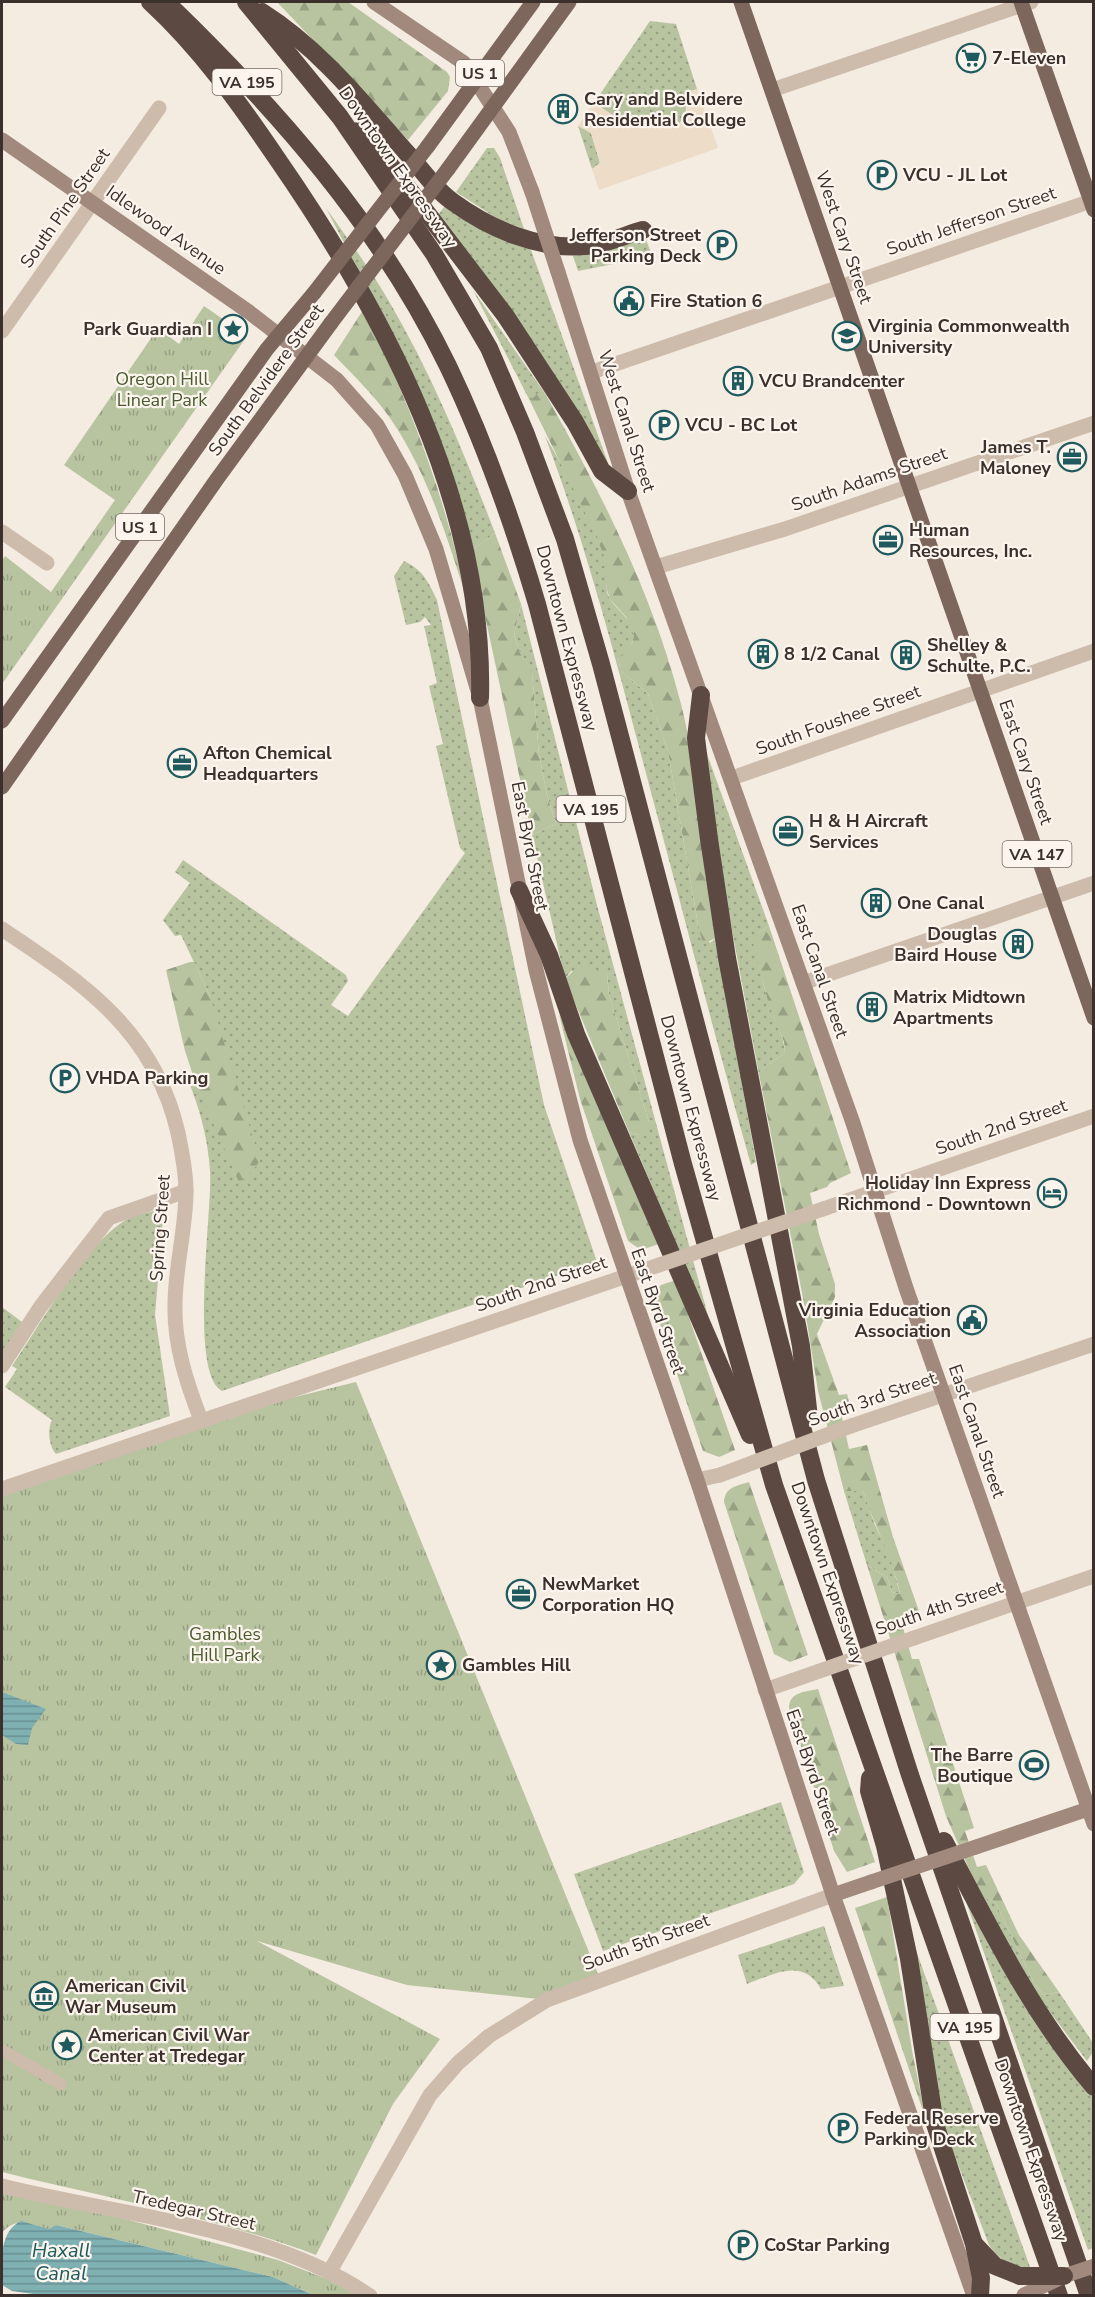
<svg xmlns="http://www.w3.org/2000/svg" width="1095" height="2297" font-family="'Nunito Sans',sans-serif">
<style>
.grass{fill:url(#grass-dots)}
.forest{fill:url(#forest-firs)}
.park{fill:url(#park-tufts)}
.plaza{fill:#ecdcc8}
.water{fill:url(#water-rules)}
.lines{fill:none;stroke-linecap:round;stroke-linejoin:round}
.pedestrian{stroke:#cdbbac;stroke-width:12}
.minor{stroke:#cdbbac;stroke-width:15}
.tertiary{stroke:#cdbbac;stroke-width:15}
.secondary{stroke:#a18a7d;stroke-width:15}
.primary{stroke:#7d675c;stroke-width:15}
.motorway{stroke:#5c4a42;stroke-width:18}
.tertiary-bridge{stroke:#cdbbac;stroke-width:15}
.secondary-bridge{stroke:#a18a7d;stroke-width:15}
.primary-bridge{stroke:#7d675c;stroke-width:15}
.motorway-bridge{stroke:#5c4a42;stroke-width:18}
.labels{text-anchor:middle;stroke-width:4.5;stroke-linejoin:round;paint-order:stroke}
.shield{fill:#fbf5ee;stroke:#756b66;stroke-width:1.5}
.shield-label{font-size:16px;font-weight:bold;fill:#3b302b}
.poi-label{font-size:18px;font-weight:bold;fill:#3b302b;stroke:#fbf5ee;text-anchor:start}
.street-label{font-size:18px;fill:#3b302b;stroke:#fbf5ee}
.park-label{font-size:18px;fill:#4a5a2e;stroke:#fbf5ee}
.water-label{font-size:20px;font-style:italic;fill:#1f5a5e;stroke:#fbf5ee}
</style>
<defs>
<pattern id="grass-dots" width="8" height="8" patternUnits="userSpaceOnUse" patternTransform="scale(1.5)"><rect width="8" height="8" fill="#b8c4a0"/><path d="M2 2h.1M6 6h.1" fill="none" stroke="#97a083" stroke-width="1.8" stroke-linecap="round"/></pattern>
<pattern id="forest-firs" width="22" height="20" patternUnits="userSpaceOnUse" patternTransform="scale(1.5)"><rect width="22" height="20" fill="#b8c4a0"/><path d="M5 1l3.5 6h-7zM16 11l3.5 6h-7z" fill="#97a083"/></pattern>
<pattern id="park-tufts" width="24" height="20" patternUnits="userSpaceOnUse" patternTransform="scale(1.5)"><rect width="24" height="20" fill="#b8c4a0"/><path d="M3 7l-1-3M5 7V3M7 7l1-3M15 17l-1-3M17 17v-4M19 17l1-3" fill="none" stroke="#97a083"/></pattern>
<pattern id="water-rules" width="6" height="5" patternUnits="userSpaceOnUse" patternTransform="scale(1.5)"><rect width="6" height="5" fill="#7fb0b2"/><path d="M0 2.5h6" fill="none" stroke="#699091"/></pattern>
</defs>
<rect width="100%" height="100%" fill="#f4ebe1"/>
<g class="grass">
<path d="M650,21L676,24L697,89L688,92L685,116L678,125L667,128L614,116L594,103Z"/>
<path d="M578,126L591,133L600,163L592,169Z"/>
<path d="M487,148H494L500,158L524,229L498,219L456,192Z"/>
<path d="M447,203C474,224 499,240 531,250L608,463L606,464L438,215Z"/>
<path d="M326,208C348,239 371,270 390,303C433,377 465,455 495,533L471,551L374,301Z"/>
<path d="M645,237L651,253L644,258L578,271L573,256L585,255Z"/>
<path d="M473,290L546,395L538,394L530,401Z"/>
<path d="M545,436C568,476 595,518 607,563C610,575 603,588 610,599C618,611 634,621 634,637C633,645 623,654 618,659L621,671L648,694L668,751L698,925L710,943L716,938L756,1162L751,1165C713,1031 679,896 643,762C614,652 585,542 545,436Z"/>
<path d="M404,561C423,570 428,581 437,600L544,1105L597,1262L222,1391C188,1373 213,1209 210,1170C208,1141 201,1113 190,1085L193,1083L197,1087L210,996L181,935L175,936L163,920L190,883L175,872L183,860L346,975L348,981L331,1005L348,1016L465,853L460,848L436,746L443,744L429,686L437,683L424,626L431,625L425,617L420,622L406,625L394,576Z"/>
<path d="M521,604L597,905L710,1323L629,1132L639,1135L649,1122L609,995L607,975L571,971L565,979L532,835L556,824L547,795L539,755L532,672L520,653L514,635Z"/>
<path d="M707,754L769,926L758,933C758,958 761,980 769,1003C774,1020 784,1035 785,1053L764,1067L759,1074L716,845Z"/>
<path d="M164,1208L155,1315L170,1416L56,1454C49,1447 47,1429 52,1420L5,1387L17,1369L12,1366C39,1326 83,1249 121,1223C132,1215 151,1212 164,1208Z"/>
<path d="M2,1307L22,1322L2,1353Z"/>
<path d="M857,1489L863,1491L875,1525L890,1555L900,1594L892,1592L887,1577L867,1565L844,1491Z"/>
<path d="M781,1802L804,1872L794,1884L603,1951L574,1874Z"/>
<path d="M963,1893L1070,2070L1093,2098V2248L1088,2250Z"/>
<path d="M989,1898L996,1904L1035,1985L1044,1995L1059,1992L1093,2043V2052L1087,2061L1040,1999L983,1901Z"/>
<path d="M824,1926L844,1986L821,1989C803,1957 774,1974 747,1984L738,1955Z"/>
<path d="M913,1942L1030,2267C1012,2268 999,2260 989,2245L944,2128Z"/>
</g>
<g class="forest">
<path d="M277,2H348L447,72L450,77L448,91L408,140Z"/>
<path d="M363,310C411,403 446,500 468,603C448,540 429,476 392,421C376,397 354,376 334,355Z"/>
<path d="M538,393L546,395C601,493 653,594 681,704C700,780 706,861 716,938L703,944L698,925L668,751L648,694L621,671L618,659L632,643L634,636L626,617L610,599L607,590V565L597,537L530,401Z"/>
<path d="M495,533L521,604L514,635L520,653L532,671L539,755L547,795L556,824L532,835L471,551Z"/>
<path d="M769,926L851,1173L830,1183L827,1187L810,1193L819,1234L835,1284V1297L817,1334L839,1395L847,1394L851,1410L841,1413L849,1449L867,1445L893,1537L920,1614L901,1621L912,1659H919L974,1828L965,1831L977,1867L986,1865L1019,1935L1059,1992L1044,1995L1035,1985L996,1904L989,1898L983,1901L946,1816L867,1565L887,1577L892,1592L900,1594C893,1557 874,1526 863,1491H844L818,1391L803,1298L759,1074L764,1067L785,1053L784,1042L769,1005L753,943L758,933Z"/>
<path d="M190,962H194L210,996L260,1161L248,1176L239,1182L197,1087L185,1051L166,970Z"/>
<path d="M582,962L607,975L609,995L649,1122L646,1133L639,1135L629,1132L565,979Z"/>
<path d="M559,1014L659,1244L641,1250L628,1241L580,1099Z"/>
<path d="M676,1280L735,1450L719,1457L703,1451L655,1309L652,1294L661,1285Z"/>
<path d="M749,1482L808,1655L790,1662L774,1654L724,1502C725,1487 736,1486 749,1482Z"/>
<path d="M818,1689L875,1862L847,1872L834,1851L789,1708C789,1692 805,1692 818,1689Z"/>
<path d="M887,1897L913,2056L927,2123L855,1908Z"/>
</g>
<g class="park">
<path d="M204,306L247,336L2,684V561L5,556L51,592L115,500L64,465L158,328L179,344Z"/>
<path d="M356,1382L600,1979L547,2000L407,1985L257,1941L440,2039L393,2104L316,2255C215,2217 106,2198 2,2172V1489L201,1420Z"/>
<path d="M2,2186L278,2260L327,2279L357,2295H313L273,2277L56,2225L50,2230C30,2224 16,2216 2,2233Z"/>
</g>
<path class="plaza" d="M697,89L718,148L599,190L592,169L600,163L591,133L578,126L594,103L614,116L667,127L678,125L682,121L686,113L688,92Z"/>
<g class="water">
<path d="M2,1692L46,1709L32,1728L28,1745L16,1744L2,1735Z"/>
<path d="M21,2221L49,2229L56,2225L273,2277L313,2295L48,2296L12,2291L2,2285C1,2259 0,2231 21,2221Z"/>
</g>
<g class="lines">
<path class="pedestrian" d="M2,2050L61,2084"/>
<g class="minor">
<path d="M772,90L1031,2"/>
<path d="M2,331L159,108"/>
<path d="M592,372L1094,200"/>
<path d="M2,532L47,563"/>
<path d="M656,567L785,529L1094,423"/>
<path d="M732,778L1094,651"/>
<path d="M2,929C83,983 155,1031 178,1133C182,1152 186,1172 186,1191C186,1229 175,1267 175,1305C174,1345 187,1384 201,1420"/>
<path d="M803,983L1094,883"/>
<path d="M2,1366L41,1306L109,1218L186,1191"/>
</g>
<g class="tertiary">
<path d="M823,1209L1094,1116"/>
<path d="M851,1426L1094,1344"/>
<path d="M697,1480L720,1475"/>
<path d="M2,1489L659,1265"/>
<path d="M914,1638L1094,1576"/>
<path d="M765,1690L791,1681"/>
<path d="M2,2186C118,2215 270,2227 370,2296"/>
<path d="M330,2271L430,2095L458,2063L489,2036L547,2000L833,1895"/>
</g>
<g class="secondary">
<path d="M374,2L464,63L509,132L532,192"/>
<path d="M2,140L249,312L337,380L377,425L405,475L436,549L480,698L536,970L580,1140L697,1480L833,1895L974,2296"/>
<path d="M558,272L628,491L853,1123L906,1288L1094,1824"/>
<path d="M976,1847L1094,1807"/>
<path d="M833,1895L871,1882"/>
</g>
<g class="primary">
<path d="M741,2L1094,1018"/>
<path d="M1021,2L1094,210"/>
<path d="M428,146L533,2"/>
<path d="M448,169L569,2"/>
<path d="M2,721L267,349L314,293"/>
<path d="M2,787L217,479L331,323"/>
</g>
<g class="motorway">
<path d="M150,2C200,48 240,104 278,160C386,316 485,504 480,698"/>
<path d="M166,2C277,109 380,226 448,366C485,443 513,523 537,604L683,1164L774,1485L1059,2296"/>
<path d="M246,2L340,117L434,254L489,348L525,432L565,539L601,664L816,1480L910,1775L1089,2296"/>
<path d="M262,12C319,48 362,102 406,152C421,168 435,190 453,202C490,229 539,250 585,246C604,245 625,235 643,230"/>
<path d="M358,131L378,149L505,315L575,422L602,471L628,491"/>
<path d="M701,695L696,738L709,839L727,958L801,1346L809,1418"/>
<path d="M519,890L549,955L576,1034L750,1435"/>
<path d="M870,1778L869,1791L885,1846L909,1959L935,2124L974,2244L981,2278L980,2296"/>
<path d="M944,1841C989,1926 1031,2013 1094,2087"/>
<path d="M975,2245L995,2266L1020,2276"/>
</g>
<g class="tertiary-bridge">
<path d="M659,1265L823,1209"/>
<path d="M720,1475L851,1426"/>
<path d="M791,1681L914,1638"/>
</g>
<g class="secondary-bridge">
<path d="M532,192L558,272"/>
<path d="M871,1882L976,1847"/>
<path d="M1024,2295L1064,2276L1094,2266"/>
</g>
<g class="primary-bridge">
<path d="M314,293L428,146"/>
<path d="M331,323L448,169"/>
</g>
<path class="motorway-bridge" d="M1020,2276H1064"/>
</g>
<defs>
<g id="supermarket-ring" transform="scale(1.5)"><circle r="9.5" fill="#fbf5ee" stroke="#1f5a5e" stroke-width="1.5"/><path d="M-6-5.5h2.5l.6 2H6L4.5 2H-2.5L-4.4-4H-6ZM-1.5 3.2a1.3 1.3 0 1 0 .1 0ZM3 3.2a1.3 1.3 0 1 0 .1 0Z" fill="#1f5a5e"/></g>
<g id="building-ring" transform="scale(1.5)"><circle r="9.5" fill="#fbf5ee" stroke="#1f5a5e" stroke-width="1.5"/><path d="M-4-6H4V6H1V3H-1V6H-4ZM-2.5-4.3h1.7v1.8h-1.7ZM.8-4.3h1.7v1.8H.8ZM-2.5-1h1.7V.8h-1.7ZM.8-1h1.7V.8H.8Z" fill="#1f5a5e"/></g>
<g id="parking-ring" transform="scale(1.5)"><circle r="9.5" fill="#fbf5ee" stroke="#1f5a5e" stroke-width="1.5"/><path d="M-3.5-5.5H1a3.5 3.5 0 0 1 0 7H-1V5.5H-3.5ZM-1-3.4V-.6H.8a1.4 1.4 0 0 0 0-2.8Z" fill="#1f5a5e"/></g>
<g id="civic-ring" transform="scale(1.5)"><circle r="9.5" fill="#fbf5ee" stroke="#1f5a5e" stroke-width="1.5"/><path d="M-.6-6.5H3V-4.5H.6V-3L4-1V1h2V6H-6V1h2V-1L-.6-3ZM-1.2 2.5V6h2.4V2.5Z" fill="#1f5a5e"/></g>
<g id="sight-ring" transform="scale(1.5)"><circle r="9.5" fill="#fbf5ee" stroke="#1f5a5e" stroke-width="1.5"/><path d="M0-6L1.8-2.2L6-1.7L2.9 1.2L3.7 5.4L0 3.3L-3.7 5.4L-2.9 1.2L-6-1.7L-1.8-2.2Z" fill="#1f5a5e"/></g>
<g id="university-ring" transform="scale(1.5)"><circle r="9.5" fill="#fbf5ee" stroke="#1f5a5e" stroke-width="1.5"/><path d="M0-5L7-2L0 1L-7-2ZM-4 1L0 2.5L4 1V4Q0 6-4 4Z" fill="#1f5a5e"/></g>
<g id="office-ring" transform="scale(1.5)"><circle r="9.5" fill="#fbf5ee" stroke="#1f5a5e" stroke-width="1.5"/><path d="M-6-3h4V-5.5h4V-3h4V5H-6ZM-1-4.5V-3h2v-1.5ZM-6 0V1H6V0Z" fill="#1f5a5e"/></g>
<g id="hotel-ring" transform="scale(1.5)"><circle r="9.5" fill="#fbf5ee" stroke="#1f5a5e" stroke-width="1.5"/><path d="M-6-4.5h1.5V1H6V5H4.5V3h-9V5H-6ZM-4 0a1.8 1.8 0 1 1 3.6 0ZM.5 0V-2.5h3Q6-2.5 6 0Z" fill="#1f5a5e"/></g>
<g id="stadium-ring" transform="scale(1.5)"><circle r="9.5" fill="#fbf5ee" stroke="#1f5a5e" stroke-width="1.5"/><path d="M0-5a6.5 5 0 1 0 0 10a6.5 5 0 1 0 0-10ZM-3.5-1.8h7v3.6h-7Z" fill="#1f5a5e"/></g>
<g id="museum-ring" transform="scale(1.5)"><circle r="9.5" fill="#fbf5ee" stroke="#1f5a5e" stroke-width="1.5"/><path d="M0-6L6-3V-2H-6V-3ZM-5-1h2V3h-2ZM-1-1h2V3h-2ZM3-1h2V3H3ZM-6 4H6V6H-6Z" fill="#1f5a5e"/></g>
</defs>
<g fill-rule="evenodd">
<use href="#supermarket-ring" x="971" y="58"/>
<use href="#building-ring" x="563" y="109"/>
<use href="#parking-ring" x="882" y="175"/>
<use href="#parking-ring" x="722" y="245"/>
<use href="#civic-ring" x="629" y="301"/>
<use href="#sight-ring" x="233" y="329"/>
<use href="#university-ring" x="847" y="336"/>
<use href="#building-ring" x="738" y="381"/>
<use href="#parking-ring" x="664" y="425"/>
<use href="#office-ring" x="1072" y="457"/>
<use href="#office-ring" x="888" y="540"/>
<use href="#building-ring" x="763" y="654"/>
<use href="#building-ring" x="906" y="655"/>
<use href="#office-ring" x="182" y="763"/>
<use href="#office-ring" x="788" y="831"/>
<use href="#building-ring" x="876" y="903"/>
<use href="#building-ring" x="1018" y="944"/>
<use href="#building-ring" x="872" y="1007"/>
<use href="#parking-ring" x="65" y="1078"/>
<use href="#hotel-ring" x="1052" y="1193"/>
<use href="#civic-ring" x="972" y="1320"/>
<use href="#office-ring" x="521" y="1594"/>
<use href="#sight-ring" x="441" y="1665"/>
<use href="#stadium-ring" x="1034" y="1765"/>
<use href="#museum-ring" x="44" y="1996"/>
<use href="#sight-ring" x="67" y="2045"/>
<use href="#parking-ring" x="843" y="2128"/>
<use href="#parking-ring" x="743" y="2245"/>
</g>
<g class="labels">
<g class="shield">
<rect x="456" y="60" width="48" height="26" rx="4.5"/>
<rect x="212.5" y="69" width="69" height="26" rx="4.5"/>
<rect x="116" y="514" width="48" height="26" rx="4.5"/>
<rect x="556.5" y="796" width="69" height="26" rx="4.5"/>
<rect x="1002.5" y="841" width="69" height="26" rx="4.5"/>
<rect x="930.5" y="2014" width="69" height="26" rx="4.5"/>
</g>
<g class="shield-label">
<text x="480" y="79">US 1</text>
<text x="247" y="88">VA 195</text>
<text x="140" y="533">US 1</text>
<text x="591" y="815">VA 195</text>
<text x="1037" y="860">VA 147</text>
<text x="965" y="2033">VA 195</text>
</g>
<g class="poi-label">
<text x="992" y="64">7-Eleven</text>
<text x="584" y="105">Cary and Belvidere<tspan x="584" dy="21">Residential College</tspan></text>
<text x="903" y="181">VCU - JL Lot</text>
<text x="701" y="241" text-anchor="end">Jefferson Street<tspan x="701" dy="21">Parking Deck</tspan></text>
<text x="650" y="307">Fire Station 6</text>
<text x="868" y="332">Virginia Commonwealth<tspan x="868" dy="21">University</tspan></text>
<text x="212" y="335" text-anchor="end">Park Guardian I</text>
<text x="759" y="387">VCU Brandcenter</text>
<text x="685" y="431">VCU - BC Lot</text>
<text x="1051" y="453" text-anchor="end">James T.<tspan x="1051" dy="21">Maloney</tspan></text>
<text x="909" y="536">Human<tspan x="909" dy="21">Resources, Inc.</tspan></text>
<text x="927" y="651">Shelley &amp;<tspan x="927" dy="21">Schulte, P.C.</tspan></text>
<text x="784" y="660">8 1/2 Canal</text>
<text x="203" y="759">Afton Chemical<tspan x="203" dy="21">Headquarters</tspan></text>
<text x="809" y="827">H &amp; H Aircraft<tspan x="809" dy="21">Services</tspan></text>
<text x="897" y="909">One Canal</text>
<text x="997" y="940" text-anchor="end">Douglas<tspan x="997" dy="21">Baird House</tspan></text>
<text x="893" y="1003">Matrix Midtown<tspan x="893" dy="21">Apartments</tspan></text>
<text x="86" y="1084">VHDA Parking</text>
<text x="1031" y="1189" text-anchor="end">Holiday Inn Express<tspan x="1031" dy="21">Richmond - Downtown</tspan></text>
<text x="951" y="1316" text-anchor="end">Virginia Education<tspan x="951" dy="21">Association</tspan></text>
<text x="542" y="1590">NewMarket<tspan x="542" dy="21">Corporation HQ</tspan></text>
<text x="462" y="1671">Gambles Hill</text>
<text x="1013" y="1761" text-anchor="end">The Barre<tspan x="1013" dy="21">Boutique</tspan></text>
<text x="65" y="1992">American Civil<tspan x="65" dy="21">War Museum</tspan></text>
<text x="88" y="2041">American Civil War<tspan x="88" dy="21">Center at Tredegar</tspan></text>
<text x="864" y="2124">Federal Reserve<tspan x="864" dy="21">Parking Deck</tspan></text>
<text x="764" y="2251">CoStar Parking</text>
</g>
<g class="street-label">
<text transform="translate(398 167) rotate(55)" y="6">Downtown Expressway</text>
<text transform="translate(65 208) rotate(-55)" y="6">South Pine Street</text>
<text transform="translate(971 221) rotate(-19)" y="6">South Jefferson Street</text>
<text transform="translate(166 230) rotate(35)" y="6">Idlewood Avenue</text>
<text transform="translate(844 237) rotate(71)" y="6">West Cary Street</text>
<text transform="translate(266 380) rotate(-54)" y="6">South Belvidere Street</text>
<text transform="translate(627 421) rotate(72)" y="6">West Canal Street</text>
<text transform="translate(869 479) rotate(-19)" y="6">South Adams Street</text>
<text transform="translate(567 638) rotate(75)" y="6">Downtown Expressway</text>
<text transform="translate(838 720) rotate(-20)" y="6">South Foushee Street</text>
<text transform="translate(1026 762) rotate(71)" y="6">East Cary Street</text>
<text transform="translate(530 846) rotate(79)" y="6">East Byrd Street</text>
<text transform="translate(820 971) rotate(71)" y="6">East Canal Street</text>
<text transform="translate(691 1108) rotate(75)" y="6">Downtown Expressway</text>
<text transform="translate(1001 1127) rotate(-19)" y="6">South 2nd Street</text>
<text transform="translate(160 1228) rotate(-86)" y="6">Spring Street</text>
<text transform="translate(541 1284) rotate(-19)" y="6">South 2nd Street</text>
<text transform="translate(658 1311) rotate(71)" y="6">East Byrd Street</text>
<text transform="translate(872 1399) rotate(-19)" y="6">South 3rd Street</text>
<text transform="translate(977 1431) rotate(71)" y="6">East Canal Street</text>
<text transform="translate(828 1573) rotate(71)" y="6">Downtown Expressway</text>
<text transform="translate(939 1608) rotate(-19)" y="6">South 4th Street</text>
<text transform="translate(813 1772) rotate(71)" y="6">East Byrd Street</text>
<text transform="translate(646 1942) rotate(-20)" y="6">South 5th Street</text>
<text transform="translate(1031 2150) rotate(71)" y="6">Downtown Expressway</text>
<text transform="translate(194 2210) rotate(13)" y="6">Tredegar Street</text>
</g>
<g class="park-label">
<text x="162" y="385">Oregon Hill<tspan x="162" dy="21">Linear Park</tspan></text>
<text x="225" y="1640">Gambles<tspan x="225" dy="21">Hill Park</tspan></text>
</g>
<g class="water-label">
<text x="61" y="2257">Haxall<tspan x="61" dy="23">Canal</tspan></text>
</g>
</g>
<rect width="1095" height="2297" fill="none" stroke="#3b302b" stroke-width="6"/>
</svg>
